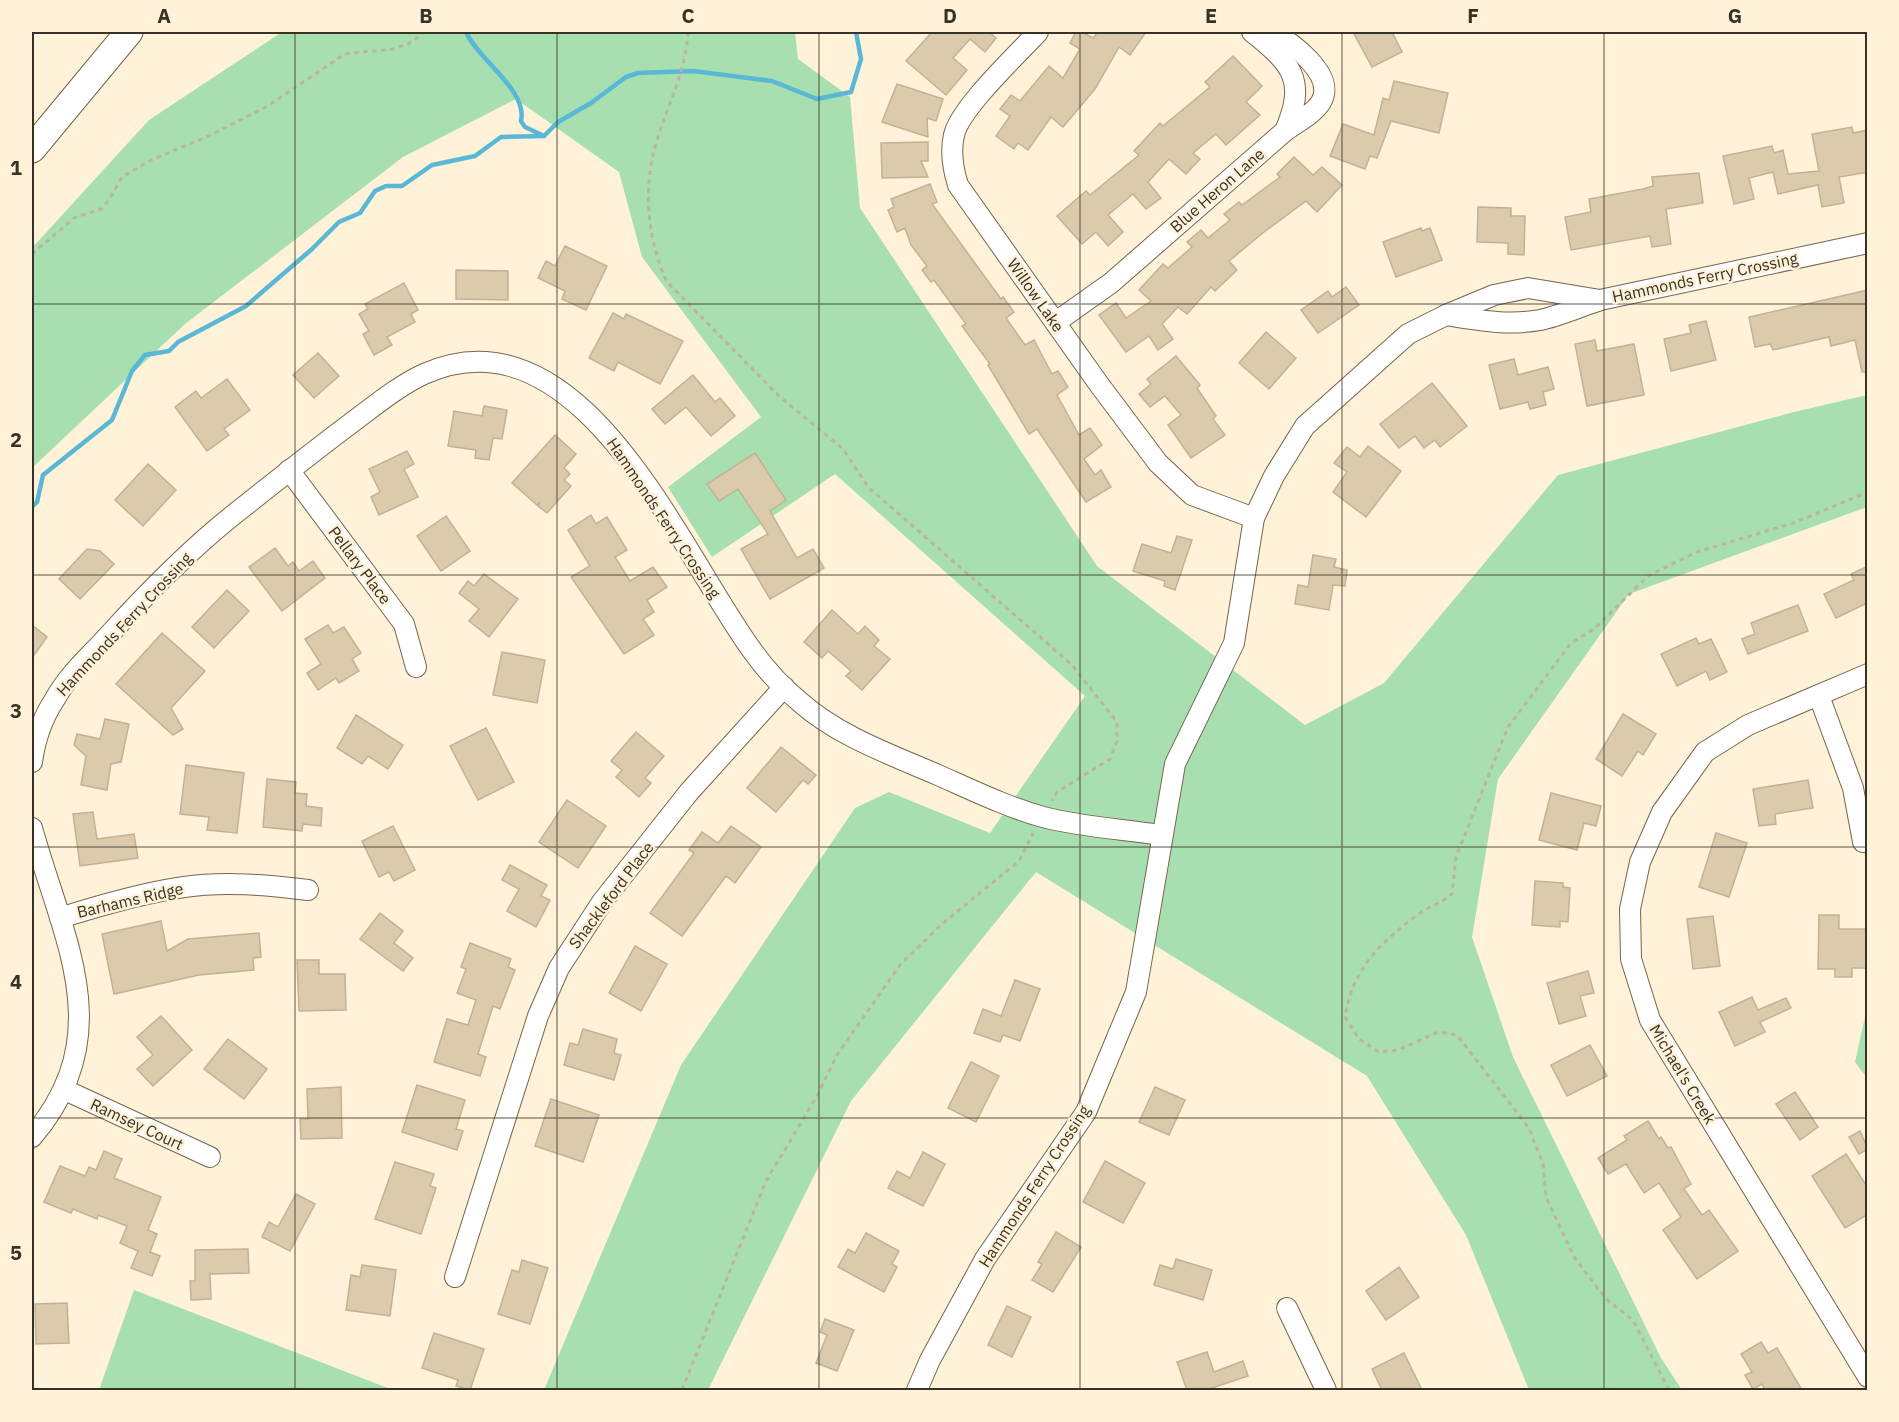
<svg xmlns="http://www.w3.org/2000/svg" width="1899" height="1422" font-family="'IBM Plex Sans',sans-serif">
<style>
.green{fill:#a7dfb1}
.lines{fill:none;stroke-linecap:round;stroke-linejoin:round}
.stream{stroke:#58b8d5;stroke-width:4.5}
.building{fill:#dbcbac;stroke:#c1b294;stroke-width:1.5}
.street-casing{stroke:#74664a;stroke-width:22}
.secondary-casing{stroke:#74664a;stroke-width:29}
.path{stroke:#bdb29d;stroke-width:3;stroke-dasharray:4.5 4.5;stroke-linecap:butt}
.street{stroke:#fff;stroke-width:20}
.secondary{stroke:#fff;stroke-width:27}
.grid{fill:none;stroke:#383125;stroke-width:1.5;stroke-opacity:0.55}
.labels{text-anchor:middle;stroke-width:5;stroke-linejoin:round;paint-order:stroke}
.street-label{font-size:16px;fill:#383125;stroke:#fff2d9}
.neatline{fill:none;stroke:#383125;stroke-width:2}
.grid-label{font-size:20px;text-anchor:middle;font-weight:bold;fill:#383125}
</style>
<rect width="100%" height="100%" fill="#fff2d9"/>
<g class="green">
<path d="M282,32H795L798,59L850,97L860,208L1097,566L1305,725L1384,683L1558,475L1794,412L1867,395V507L1629,594L1498,779L1472,937L1513,1057L1661,1358L1682,1390H1529L1466,1235L1367,1076L1036,872L851,1101L708,1390H544L681,1065L855,808L889,792L990,833L1085,696L835,474L712,557L668,487L761,417L642,257L619,172L516,99L403,157L185,324L32,468V248L149,120Z"/>
<path d="M1867,1008L1868,1078H1867L1855,1062Z"/>
<path d="M134,1290L393,1390H99Z"/>
</g>
<g class="lines">
<g class="stream">
<path d="M466,32C478,60 528,90 521,121L525,127L544,136"/>
<path d="M32,507L37,502L43,475L112,420L132,371L145,355L169,351L178,342L246,306L312,249L339,222L360,213L375,191L386,186H402L432,165L475,156L501,137L544,136L558,122L591,103L626,77L638,73L693,71L772,81L817,99L851,92L861,59L856,32"/>
</g>
</g>
<g class="building">
<path d="M932,32H989L996,38L985,52L970,39L953,58L967,70L946,95L906,61Z"/>
<path d="M1076,32H1082L1093,38L1098,32H1146L1130,55L1119,47L1095,89L1063,127L1051,117L1028,150L1018,143L1014,149L996,136L1010,116L1000,109L1011,95L1020,101L1049,66L1063,78L1080,49L1070,43Z"/>
<path d="M1353,32H1392L1402,52L1372,67Z"/>
<path d="M1233,56L1262,86L1246,102L1260,115L1226,145L1216,134L1193,153L1200,159L1186,174L1169,159L1148,182L1161,198L1146,209L1133,194L1108,215L1123,232L1108,246L1096,232L1082,244L1057,216L1086,191L1090,195L1139,155L1134,151L1160,123L1163,126L1210,87L1205,82Z"/>
<path d="M1394,81L1448,93L1439,133L1391,121L1377,158L1370,156L1365,169L1330,156L1343,124L1374,135L1383,98L1389,100Z"/>
<path d="M897,84L943,99L936,121L927,118L928,137L882,122Z"/>
<path d="M1852,127L1853,133L1868,130V172L1839,177L1844,203L1822,207L1818,185L1778,194L1773,172L1749,178L1754,199L1734,204L1723,156L1772,146L1774,153L1783,150L1788,174L1819,171L1812,134Z"/>
<path d="M928,142V161H921L928,177L882,178L881,143Z"/>
<path d="M1294,157L1313,175L1322,167L1342,185L1317,212L1306,201L1264,232L1229,261L1237,270L1215,291L1211,287L1187,314L1178,307L1162,324L1173,339L1158,350L1149,336L1126,352L1099,315L1116,303L1126,318L1151,301L1139,290L1163,264L1168,268L1192,247L1187,242L1201,230L1208,238L1230,220L1224,214L1239,202L1242,205L1280,177L1277,174Z"/>
<path d="M1699,173L1703,203L1666,209L1671,244L1652,247L1650,236L1571,250L1565,217L1591,212L1589,199L1643,189L1653,186L1652,177Z"/>
<path d="M930,184L937,202L932,204L1001,299L1003,297L1014,312L1006,318L1025,345L1034,340L1052,374L1058,371L1068,387L1057,395L1079,435L1090,428L1102,445L1084,459L1095,475L1101,470L1111,487L1086,502L1037,429L1029,434L988,365L990,364L962,326L966,324L934,280L931,282L922,270L927,266L911,245L905,228L897,232L888,210L894,207L891,199Z"/>
<path d="M1478,207L1511,208V216H1525L1524,255L1508,254V243L1477,242Z"/>
<path d="M1421,228L1422,231L1430,228L1442,260L1396,277L1383,242Z"/>
<path d="M565,246L607,266L586,310L562,299L565,291L538,278L546,261L555,266Z"/>
<path d="M456,270L508,271V300L456,299Z"/>
<path d="M404,283L418,310L411,314L415,322L387,337L392,345L374,355L363,334L369,331L359,314L368,309L365,304Z"/>
<path d="M1346,287L1359,305L1318,333L1301,310L1328,291L1332,297Z"/>
<path d="M1868,290V372H1862L1855,340L1831,346L1829,337L1773,350L1770,344L1755,347L1749,317Z"/>
<path d="M613,313L624,319L626,314L683,341L660,384L618,362L614,371L589,358Z"/>
<path d="M1706,321L1716,360L1671,371L1664,339L1691,333L1689,325Z"/>
<path d="M1266,332L1296,358L1269,389L1239,363Z"/>
<path d="M1595,340L1597,351L1634,344L1644,395L1587,406L1575,344Z"/>
<path d="M318,353L339,376L314,398L293,375Z"/>
<path d="M1176,356L1200,385L1197,388L1216,416L1213,419L1225,435L1191,458L1168,425L1181,415L1165,396L1150,407L1139,394L1151,384L1147,379Z"/>
<path d="M1514,359L1518,375L1548,367L1554,389L1543,392L1546,405L1530,409L1528,402L1500,409L1489,365Z"/>
<path d="M693,375L715,402L720,398L735,416L711,436L686,407L665,424L652,409Z"/>
<path d="M227,379L250,410L224,429L229,435L207,451L175,407L196,391L201,398Z"/>
<path d="M1432,383L1467,426L1440,447L1435,440L1424,448L1415,436L1399,448L1380,424Z"/>
<path d="M484,406L507,410L502,439L493,438L489,460L475,458L476,450L448,446L454,411L482,416Z"/>
<path d="M555,435L576,454L564,468L570,474L564,480L571,486L547,513L538,506L540,502L537,505L512,483Z"/>
<path d="M1368,446L1401,471L1366,517L1333,492L1347,472L1334,463L1347,447L1360,457Z"/>
<path d="M407,451L414,464L404,469L418,497L379,515L371,497L380,492L369,469Z"/>
<path d="M755,453L786,500L770,511L797,558L813,549L824,568L770,599L741,549L768,534L738,489L719,501L707,484Z"/>
<path d="M148,464L176,490L143,526L115,500Z"/>
<path d="M591,515L596,524L607,517L627,550L615,557L630,581L653,567L667,587L647,600L654,612L643,619L654,635L624,654L571,577L590,566L568,530Z"/>
<path d="M446,516L470,551L441,571L417,536Z"/>
<path d="M1177,536L1192,540L1175,590L1164,586L1165,581L1133,571L1142,544L1171,553Z"/>
<path d="M275,548L288,566L293,562L299,571L313,561L325,578L282,611L249,567Z"/>
<path d="M87,549L100,551L114,564L80,599L59,579Z"/>
<path d="M1313,555L1336,559L1334,567L1347,570L1345,586L1333,585L1329,610L1295,604L1298,585L1308,587Z"/>
<path d="M1868,566V609L1865,604L1836,618L1824,594L1854,580L1851,574Z"/>
<path d="M484,574L518,599L489,637L469,621L479,609L459,593L468,581L474,586Z"/>
<path d="M227,590L249,611L214,648L192,627Z"/>
<path d="M1798,605L1808,631L1748,654L1742,639L1755,634L1751,623Z"/>
<path d="M832,610L858,634L865,626L879,640L874,646L890,659L862,690L846,676L851,671L828,651L822,658L804,642Z"/>
<path d="M32,625L47,637L32,658Z"/>
<path d="M328,625L333,633L344,627L361,653L352,659L359,671L339,683L336,678L318,690L307,673L321,664L305,639Z"/>
<path d="M162,633L205,671L171,708L183,729L173,735L116,684Z"/>
<path d="M1696,638L1699,644L1711,639L1727,672L1710,680L1706,671L1677,686L1661,654Z"/>
<path d="M502,652L545,660L537,703L493,695Z"/>
<path d="M1623,714L1656,734L1643,755L1638,751L1622,776L1596,759Z"/>
<path d="M356,715L403,745L388,769L368,756L362,764L337,748Z"/>
<path d="M105,719L129,724L121,762L111,764L107,790L81,785L86,756L74,745L77,734L100,739Z"/>
<path d="M486,728L514,782L478,800L450,746Z"/>
<path d="M636,732L664,756L645,778L651,783L639,797L616,777L622,770L611,761Z"/>
<path d="M781,747L816,775L808,784L803,780L776,812L747,788Z"/>
<path d="M186,765L244,773L237,833L207,830L209,817L180,814Z"/>
<path d="M267,779L296,782L295,793L307,794L306,806L322,808L321,826L303,824L302,831L263,827Z"/>
<path d="M1808,780L1813,808L1775,814L1776,824L1759,826L1753,789Z"/>
<path d="M1551,793L1601,806L1596,826L1584,823L1577,850L1539,840Z"/>
<path d="M567,800L606,826L578,868L539,842Z"/>
<path d="M93,812L97,839L134,834L138,858L80,866L73,814Z"/>
<path d="M393,826L415,870L394,881L389,872L379,877L362,841Z"/>
<path d="M731,826L761,847L735,883L726,876L682,936L650,913L694,853L689,850L702,832L718,843Z"/>
<path d="M1716,833L1747,843L1729,897L1699,887Z"/>
<path d="M510,865L547,885L541,896L550,900L536,927L507,911L519,889L502,880Z"/>
<path d="M1535,881L1563,883V887L1570,888L1568,922L1560,921V927L1532,925Z"/>
<path d="M380,913L403,931L394,943L413,958L403,971L360,939Z"/>
<path d="M1819,915H1839V929H1866V968H1852V977H1835V969H1818Z"/>
<path d="M1713,916L1720,966L1693,969L1687,919Z"/>
<path d="M161,921L167,951L188,939L259,933L261,957L253,958L254,970L199,975L114,994L102,934Z"/>
<path d="M470,943L511,959L508,967L515,970L500,1009L493,1006L478,1054L486,1057L480,1076L434,1062L447,1019L468,1025L476,1000L457,993L466,969L461,967Z"/>
<path d="M635,946L667,964L641,1011L609,993Z"/>
<path d="M297,960H319V974H345L346,1010L299,1011Z"/>
<path d="M1588,971L1594,993L1580,996L1586,1016L1559,1024L1547,983Z"/>
<path d="M1015,980L1040,989L1020,1041L1003,1035L1000,1042L974,1033L983,1009L1001,1016Z"/>
<path d="M1752,997L1758,1010L1786,998L1791,1008L1760,1022L1765,1032L1735,1046L1719,1012Z"/>
<path d="M161,1016L192,1050L153,1086L137,1069L153,1055L137,1037Z"/>
<path d="M583,1029L617,1039L614,1053L621,1055L614,1080L564,1065L570,1043L578,1045Z"/>
<path d="M228,1039L267,1069L244,1099L204,1069Z"/>
<path d="M1590,1045L1607,1076L1567,1096L1551,1065Z"/>
<path d="M971,1062L999,1076L976,1122L948,1108Z"/>
<path d="M417,1085L465,1100L456,1129L463,1131L457,1150L402,1132Z"/>
<path d="M341,1087L342,1138L301,1139L300,1119H308L307,1089Z"/>
<path d="M1155,1087L1185,1100L1169,1135L1139,1122Z"/>
<path d="M1795,1092L1818,1127L1800,1140L1776,1104Z"/>
<path d="M551,1099L599,1115L583,1162L535,1146Z"/>
<path d="M1648,1121L1659,1139L1661,1137L1668,1148L1671,1147L1691,1184L1684,1189L1702,1215L1709,1210L1738,1251L1697,1279L1663,1230L1681,1217L1659,1183L1644,1193L1626,1164L1608,1174L1598,1158L1627,1140L1624,1136Z"/>
<path d="M1860,1131L1868,1149L1859,1154L1849,1137Z"/>
<path d="M104,1151L122,1159L114,1178L161,1197L148,1230L157,1234L150,1252L160,1256L152,1276L131,1268L138,1251L120,1243L127,1226L98,1215L97,1219L73,1209L71,1213L44,1202L60,1166L85,1176L89,1167L96,1170Z"/>
<path d="M923,1152L945,1164L923,1206L888,1188L897,1171L910,1178Z"/>
<path d="M1846,1154L1868,1188V1214L1845,1228L1812,1176Z"/>
<path d="M1105,1161L1145,1183L1123,1223L1083,1202Z"/>
<path d="M395,1162L434,1174L430,1186L436,1188L421,1234L375,1219Z"/>
<path d="M296,1194L315,1204L290,1251L262,1237L269,1222L278,1227Z"/>
<path d="M1056,1232L1081,1247L1053,1292L1032,1280L1042,1264L1038,1262Z"/>
<path d="M866,1233L899,1251L892,1264L897,1267L884,1292L838,1267L848,1249L855,1253Z"/>
<path d="M248,1249L249,1273L210,1274L211,1299L191,1300L190,1281H195V1250Z"/>
<path d="M1176,1259L1212,1270L1203,1300L1154,1285L1160,1265L1173,1269Z"/>
<path d="M522,1260L548,1268L530,1324L498,1314L512,1270L519,1272Z"/>
<path d="M362,1265L396,1270L390,1316L346,1310L351,1275L360,1277Z"/>
<path d="M1399,1267L1419,1297L1386,1320L1366,1291Z"/>
<path d="M67,1303L69,1343L36,1344L35,1304Z"/>
<path d="M1007,1306L1031,1317L1012,1357L988,1345Z"/>
<path d="M825,1319L854,1330L837,1371L816,1363L827,1335L820,1332Z"/>
<path d="M434,1333L484,1349L470,1390L456,1386L458,1380L422,1368Z"/>
<path d="M1761,1342L1768,1353L1777,1348L1802,1390H1765L1762,1384L1753,1389L1745,1375L1752,1372L1741,1354Z"/>
<path d="M1207,1352L1214,1372L1243,1361L1248,1376L1206,1390H1187L1177,1362Z"/>
<path d="M1404,1353L1422,1390H1382L1372,1369Z"/>
</g>
<g class="lines">
<g class="street-casing">
<g id="street">
<path d="M1038,32C1018,54 960,108 954,135C950,152 953,169 958,185L1098,383L1158,463L1192,495L1254,518"/>
<path d="M1272,32C1291,42 1337,75 1321,102C1314,114 1296,123 1285,131"/>
<path d="M1446,315C1477,320 1508,326 1540,320C1559,316 1579,307 1598,301"/>
<path d="M1056,322L1111,283L1285,131C1307,80 1292,64 1252,32"/>
<path d="M289,470L404,624L416,667"/>
<path d="M1868,674L1748,725L1705,752L1662,812L1640,862L1630,909L1631,959L1650,1020L1868,1377"/>
<path d="M1819,696L1853,788L1863,842"/>
<path d="M32,762C35,740 43,717 55,699C68,675 90,656 108,636C147,593 186,553 232,516C271,485 310,454 350,424C373,407 398,386 424,374C582,303 682,557 754,653C767,671 783,688 800,702C838,736 892,755 938,775C972,790 1007,807 1043,817C1081,827 1122,829 1161,835"/>
<path d="M32,828C63,940 120,1034 32,1137"/>
<path d="M60,918C101,905 142,893 184,887C224,881 268,885 308,890"/>
<path d="M65,1090L210,1157"/>
<path d="M455,1277L538,1016L559,968L602,902L689,792L784,687"/>
<path d="M1287,1308L1326,1390"/>
<path d="M917,1390L930,1360L985,1259L1086,1112L1136,992L1175,764L1234,643L1254,518L1274,476L1305,426L1408,334L1446,315L1494,295L1528,288L1600,300L1868,243"/>
</g>
</g>
<g class="secondary-casing">
<path id="secondary" d="M32,149L129,32"/>
</g>
<g class="path">
<path d="M688,32C686,74 666,107 655,147C643,190 648,242 667,282L779,396L843,449L868,487L1072,665L1117,722V741L1110,759L1057,792L1052,801"/>
<path d="M32,254L74,218L101,209L109,200L122,177L151,160L211,135L266,107L345,54L392,49L408,44L425,32"/>
<path d="M682,1390L766,1181L817,1096L837,1055L900,965L942,924L1019,861L1033,833"/>
<path d="M1669,1390L1633,1320L1606,1299L1574,1257L1546,1197L1543,1164L1529,1128L1457,1035L1438,1032L1398,1050L1379,1052L1359,1039L1345,1017C1352,970 1379,944 1416,916C1427,907 1441,904 1452,894L1456,857L1508,727L1571,643L1594,629L1648,576L1697,552L1796,522L1868,492"/>
</g>
<use href="#street" class="street"/>
<use href="#secondary" class="secondary"/>
</g>
<path class="grid" d="M295,32V1390M557,32V1390M819,32V1390M1080,32V1390M1342,32V1390M1604,32V1390M32,304H1868M32,575H1868M32,847H1868M32,1118H1868"/>
<g class="labels">
<g class="street-label">
<text transform="translate(1217 190) rotate(-41)" y="6">Blue Heron Lane</text>
<text transform="translate(1705 277) rotate(-12)" y="6">Hammonds Ferry Crossing</text>
<text transform="translate(1036 295) rotate(55)" y="6">Willow Lake</text>
<text transform="translate(664 518) rotate(56)" y="6">Hammonds Ferry Crossing</text>
<text transform="translate(360 565) rotate(53)" y="6">Pellary Place</text>
<text transform="translate(124 624) rotate(-47)" y="6">Hammonds Ferry Crossing</text>
<text transform="translate(611 895) rotate(-53)" y="6">Shackleford Place</text>
<text transform="translate(130 900) rotate(-13)" y="6">Barhams Ridge</text>
<text transform="translate(1683 1074) rotate(59)" y="6">Michael's Creek</text>
<text transform="translate(137 1124) rotate(25)" y="6">Ramsey Court</text>
<text transform="translate(1034 1186) rotate(-57)" y="6">Hammonds Ferry Crossing</text>
</g>
</g>
<rect width="1899" height="1422" fill="none" stroke="#fff2d9" stroke-width="66"/>
<rect x="33" y="33" width="1833" height="1356" class="neatline"/>
<g class="grid-label">
<text x="164" y="23">A</text>
<text x="426" y="23">B</text>
<text x="688" y="23">C</text>
<text x="950" y="23">D</text>
<text x="1211" y="23">E</text>
<text x="1473" y="23">F</text>
<text x="1735" y="23">G</text>
<text x="16" y="175">1</text>
<text x="16" y="447">2</text>
<text x="16" y="718">3</text>
<text x="16" y="989">4</text>
<text x="16" y="1260">5</text>
</g>
</svg>
